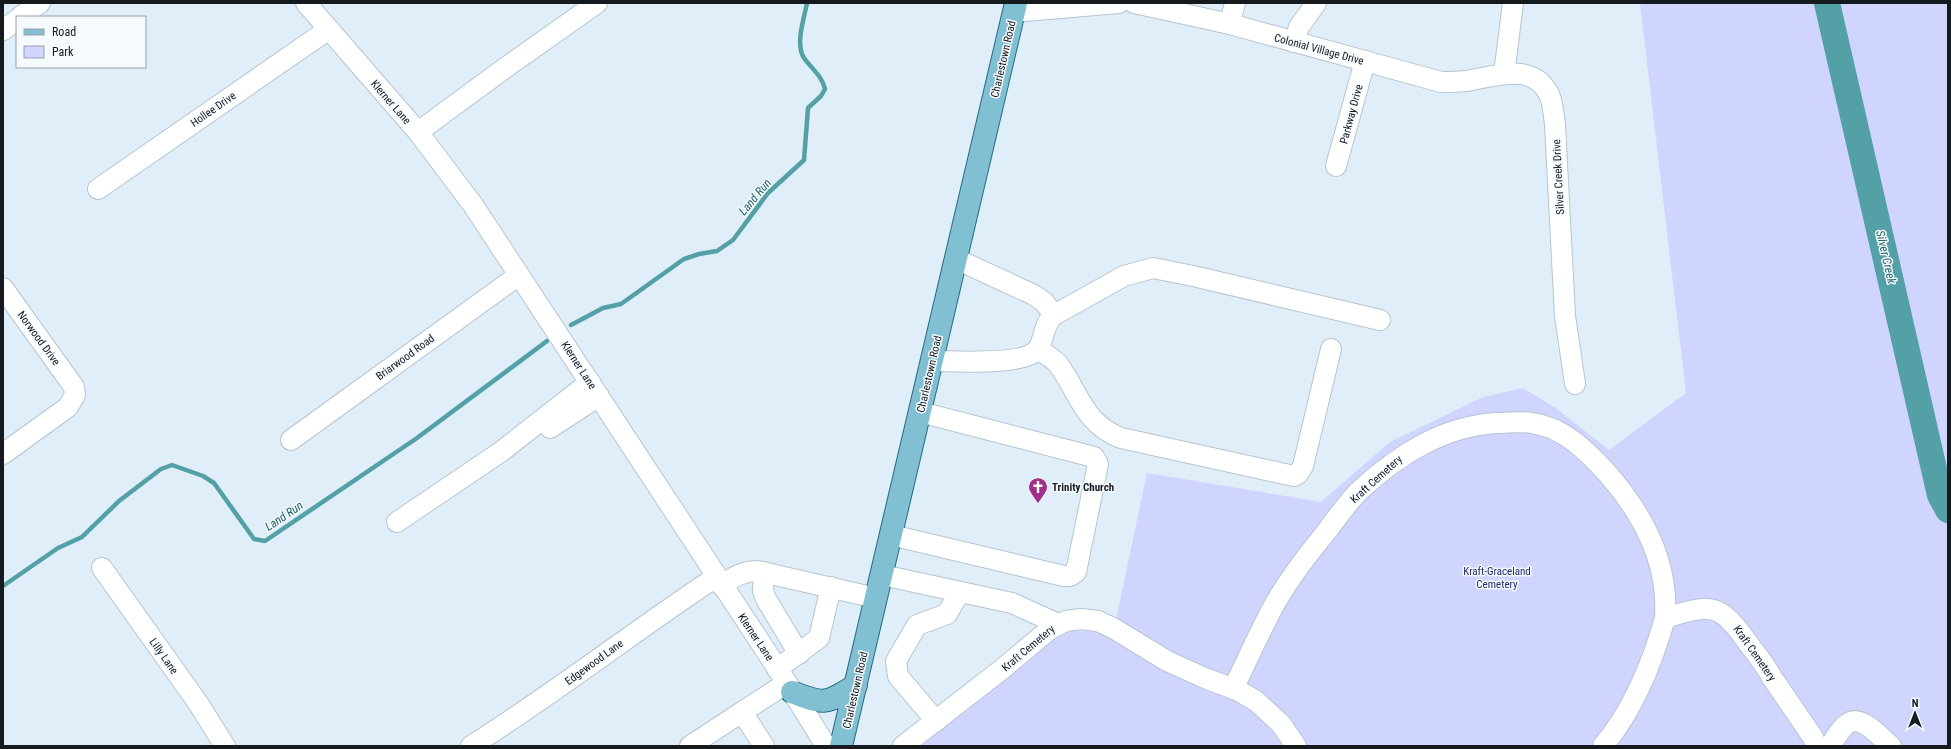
<svg xmlns="http://www.w3.org/2000/svg" width="1951" height="749" font-family="'Roboto Condensed',sans-serif">
<style>
.green{fill:#cfd5ff}
.lines{fill:none;stroke-linecap:round;stroke-linejoin:round}
.stream{stroke:#53a0a6;stroke-width:4.5}
.river{stroke:#53a0a6;stroke-width:26}
.minor-casing{stroke:#b6c5d0;stroke-width:22}
.major-casing{stroke:#236b80;stroke-width:24}
.minor{stroke:#fff;stroke-width:20}
.major{stroke:#80c0d2;stroke-width:22}
.labels{text-anchor:middle;stroke-width:3;stroke-linejoin:round;paint-order:stroke}
.street-label{font-size:11px;fill:#151a1e;stroke:#f4fafe}
.poi-label{font-size:11px;font-weight:bold;fill:#151a1e;stroke:#f4fafe;text-anchor:start}
.park-label{font-size:11px;fill:#2a2968;stroke:#f4fafe}
.water-label{font-size:12px;font-style:italic;fill:#226266;stroke:#f4fafe}
</style>
<rect width="100%" height="100%" fill="#dfeef9"/>
<path class="green" d="M1640,3H1948V746H912L1057,633C1077,630 1093,630 1113,634L1147,473L1321,502L1390,442L1483,397L1523,388L1557,409L1609,450L1686,393Z"/>
<g class="lines">
<g class="stream">
<path d="M571,325L603,308L621,304L684,259L699,254L717,251L733,240L768,193L804,160L808,108L821,96L825,89C822,76 812,69 804,58C795,44 804,19 807,3"/>
<path d="M3,586L58,548L82,537L119,501L161,469L172,465L203,476L214,483L254,539L265,541L417,438L547,341"/>
</g>
<path class="river" d="M1827,3L1940,495L1948,510"/>
<g class="minor-casing">
<g id="minor">
<path d="M306,3L418,132L473,205L787,683L826,746"/>
<path d="M1134,3L1230,24L1441,82C1449,82 1457,82 1466,81C1494,77 1532,61 1549,94C1553,103 1554,115 1555,125L1565,316L1575,384"/>
<path d="M1014,12L1119,3"/>
<path d="M20,17L40,3"/>
<path d="M1230,24L1235,3"/>
<path d="M3,30L17,20"/>
<path d="M1294,42L1299,27L1316,3"/>
<path d="M1504,74L1513,3"/>
<path d="M418,132L505,68L597,3"/>
<path d="M1336,166L1365,61"/>
<path d="M98,189L329,29"/>
<path d="M956,259L1034,295L1044,302L1054,315"/>
<path d="M3,288L74,387L75,395L68,407L3,454"/>
<path d="M1038,350C1045,354 1053,358 1058,364C1080,394 1083,423 1121,438L1294,476L1298,474L1303,466L1331,349"/>
<path d="M932,361C953,361 1023,366 1037,350C1045,341 1042,325 1054,315L1124,276L1153,268L1193,276L1380,320"/>
<path d="M550,428L599,396"/>
<path d="M291,440L519,275"/>
<path d="M397,522L502,451L590,382"/>
<path d="M891,535L1064,576H1070L1076,572L1098,464L1094,457L920,412"/>
<path d="M102,568L198,703L225,746"/>
<path d="M764,572L763,591L766,599L799,654"/>
<path d="M882,575L1012,603L1058,624"/>
<path d="M721,585C734,577 743,571 758,571L876,598"/>
<path d="M777,669L819,638L831,587"/>
<path d="M1233,689C1246,663 1258,635 1272,609C1286,583 1304,559 1323,536C1335,521 1346,504 1359,491C1398,455 1443,426 1497,423C1509,423 1520,421 1532,423C1563,427 1587,451 1607,473C1643,514 1669,562 1665,618"/>
<path d="M742,712L787,683"/>
<path d="M936,721L898,676L896,661L917,625L947,614L960,592"/>
<path d="M471,746C555,693 633,632 716,577"/>
<path d="M690,746L742,712L764,746"/>
<path d="M903,746L1001,670L1050,629L1066,621L1081,619L1098,621L1113,628L1167,661L1207,679L1237,690L1256,701L1281,724L1296,746"/>
<path d="M1603,746C1634,709 1652,664 1665,618C1712,604 1719,602 1748,643C1756,654 1765,664 1771,676L1812,736L1817,746"/>
<path d="M1830,746C1835,739 1840,729 1847,724C1861,713 1881,738 1891,746"/>
</g>
</g>
<g class="major-casing">
<g id="major">
<path d="M792,692C824,705 827,704 856,685"/>
<path d="M841,746L1016,3"/>
</g>
</g>
<use href="#minor" class="minor"/>
<use href="#major" class="major"/>
</g>
<defs>
<g id="church-pin" transform="scale(1)"><path d="M0 17L-7.5 6A9.5 9.5 0 1 1 7.5 6Z" fill="#a2308b" stroke="#f4fafe"/><path d="M-1.2-6h2.4v3.5h3.3v2.4h-3.3V6h-2.4V-.1h-3.3v-2.4h3.3Z" fill="#fff"/></g>
</defs>
<g fill-rule="evenodd">
<use href="#church-pin" x="1038" y="487"/>
</g>
<g class="labels">
<g class="street-label">
<text transform="translate(1319 49) rotate(15)" y="4">Colonial Village Drive</text>
<text transform="translate(1003 59) rotate(-77)" y="4">Charlestown Road</text>
<text transform="translate(391 102) rotate(49)" y="4">Klerner Lane</text>
<text transform="translate(213 109) rotate(-35)" y="4">Hollee Drive</text>
<text transform="translate(1351 114) rotate(-75)" y="4">Parkway Drive</text>
<text transform="translate(1558 177) rotate(-93)" y="4">Silver Creek Drive</text>
<text transform="translate(39 338) rotate(54)" y="4">Norwood Drive</text>
<text transform="translate(405 357) rotate(-36)" y="4">Briarwood Road</text>
<text transform="translate(579 365) rotate(57)" y="4">Klerner Lane</text>
<text transform="translate(929 374) rotate(-77)" y="4">Charlestown Road</text>
<text transform="translate(1376 479) rotate(-42)" y="4">Kraft Cemetery</text>
<text transform="translate(756 637) rotate(56)" y="4">Klerner Lane</text>
<text transform="translate(1028 648) rotate(-40)" y="4">Kraft Cemetery</text>
<text transform="translate(1755 653) rotate(55)" y="4">Kraft Cemetery</text>
<text transform="translate(164 656) rotate(55)" y="4">Lilly Lane</text>
<text transform="translate(594 662) rotate(-36)" y="4">Edgewood Lane</text>
<text transform="translate(855 690) rotate(-77)" y="4">Charlestown Road</text>
</g>
<g class="poi-label">
<text x="1052" y="491">Trinity Church</text>
</g>
<g class="park-label">
<text x="1497" y="575">Kraft-Graceland<tspan x="1497" dy="13">Cemetery</tspan></text>
</g>
<g class="water-label">
<text transform="translate(755 197) rotate(-50)" y="4">Land Run</text>
<text transform="translate(1886 257) rotate(77)" y="4">Silver Creek</text>
<text transform="translate(284 516) rotate(-34)" y="4">Land Run</text>
</g>
</g>
<rect width="1951" height="749" fill="none" stroke="#151a1e" stroke-width="8"/>
<rect x="16" y="16" width="130" height="52" fill="#f4fafe" stroke="#9ba0a4"/>
<rect x="24" y="29" width="20" height="6" fill="#80c0d2" stroke="#9ba0a4"/>
<text x="52" y="36" font-size="12" fill="#151a1e">Road</text>
<rect x="24" y="46" width="20" height="12" fill="#cfd5ff" stroke="#9ba0a4"/>
<text x="52" y="56" font-size="12" fill="#151a1e">Park</text>
<g transform="translate(1915 713)" stroke="#f4fafe" stroke-width="3" paint-order="stroke">
<path d="M0-3L7 15L0 10L-7 15Z" fill="#151a1e"/>
<text y="-6" font-size="11" font-weight="bold" text-anchor="middle" fill="#151a1e">N</text>
</g>
</svg>
